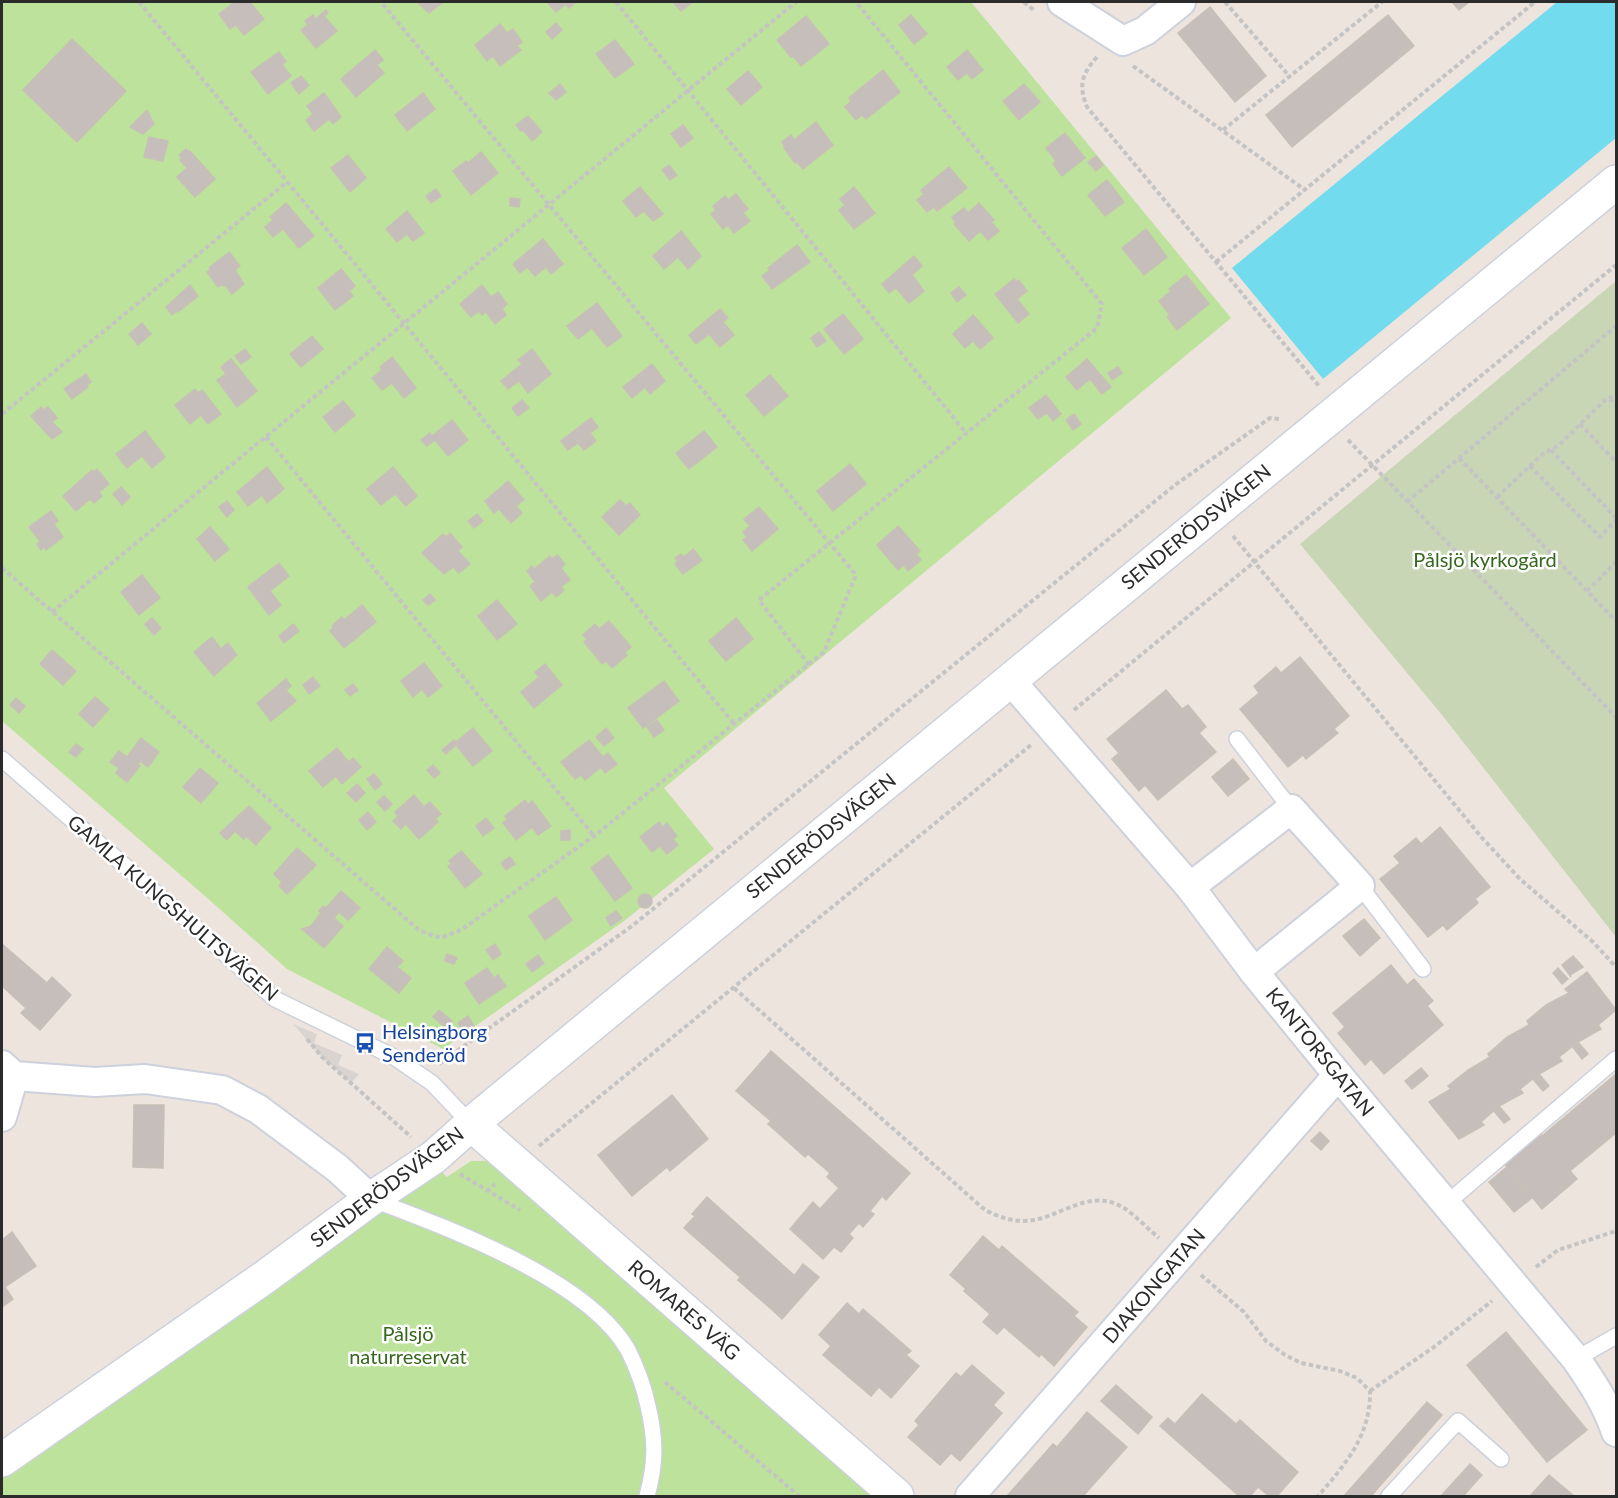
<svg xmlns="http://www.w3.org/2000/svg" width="1618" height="1498" font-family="Lato,sans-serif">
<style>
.green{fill:#bce29b}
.cemetery{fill:#c9d6b5}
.plaza{fill:#d9d4d0}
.water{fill:#72dbed}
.building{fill:#c5beba;stroke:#c8c0b7;stroke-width:1.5}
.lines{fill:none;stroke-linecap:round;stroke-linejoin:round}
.service-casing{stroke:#ccd1dc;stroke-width:18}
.minor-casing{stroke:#ccd1dc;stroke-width:32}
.tertiary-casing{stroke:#ccd1dc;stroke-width:36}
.path{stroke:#c4c4c4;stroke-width:4;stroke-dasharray:4.5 3;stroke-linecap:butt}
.service{stroke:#fff;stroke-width:15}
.minor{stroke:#fff;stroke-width:28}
.tertiary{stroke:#fff;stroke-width:33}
.labels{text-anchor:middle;stroke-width:5;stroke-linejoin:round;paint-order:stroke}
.street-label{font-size:20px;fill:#2b2b2b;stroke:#fff}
.park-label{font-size:20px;fill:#35671c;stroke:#fff}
.transit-label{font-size:20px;fill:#164399;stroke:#fff;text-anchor:start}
</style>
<rect width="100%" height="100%" fill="#ede4dd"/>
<g class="green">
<path d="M2,2H971L1231,318L664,788L714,849L624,921L443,1049L287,969L205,896L2,721Z"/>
<path d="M419,1152L447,1177L471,1161H490L877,1496H2V1440Z"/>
</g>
<path class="cemetery" d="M1616,281V937L1442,715L1300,544Z"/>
<path class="plaza" d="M293,1024L317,1034L314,1043L342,1055L338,1065L359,1074L351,1083L322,1057Z"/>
<path class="water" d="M1557,2H1616V138L1323,379L1232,268Z"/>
<g class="building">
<path d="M235,2H250L264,19L244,35L236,25L230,29L219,14Z"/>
<path d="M417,2H443L429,13Z"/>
<path d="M547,2H576L569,8L566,4L556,12Z"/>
<path d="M673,2H693L681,11Z"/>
<path d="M1452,2H1469L1459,10Z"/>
<path d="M1210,7L1266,76L1235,102L1178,33Z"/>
<path d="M326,10L328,13L324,16L337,31L316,48L301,30L308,25L305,21L313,15L316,19Z"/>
<path d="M911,15L927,34L914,44L899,25Z"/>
<path d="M1388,15L1414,46L1292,147L1266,115Z"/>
<path d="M806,16L829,44L801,66L793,56L791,57L777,40Z"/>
<path d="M556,23L562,30L552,39L546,32Z"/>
<path d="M500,24L507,33L513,29L522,42L517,46L521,50L500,66L493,56L487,61L475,45Z"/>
<path d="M72,39L126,91L77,142L23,90Z"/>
<path d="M615,40L634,64L615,78L596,54Z"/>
<path d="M375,50L383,60L377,65L384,73L356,97L341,79Z"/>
<path d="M967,50L983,70L972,79L967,73L958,80L947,67Z"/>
<path d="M279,52L286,61L282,65L291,76L268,94L251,72Z"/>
<path d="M883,70L900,92L866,119L862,115L856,120L845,107L851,101L849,98Z"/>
<path d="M748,71L762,87L741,105L727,89Z"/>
<path d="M301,76L309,85L299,94L291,83Z"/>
<path d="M560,84L566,92L556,100L549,93Z"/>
<path d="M1024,84L1040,102L1019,120L1003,101Z"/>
<path d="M324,93L341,117L333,124L329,119L314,131L306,120L313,114L307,106Z"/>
<path d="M423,93L435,109L407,131L395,115Z"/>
<path d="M147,110L154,124L143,134L130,127Z"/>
<path d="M528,116L542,132L532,141L523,130L521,131L516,125Z"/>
<path d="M816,122L833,145L803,169L797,162L795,163L784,148L785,147L782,142L791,135L794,140Z"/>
<path d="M683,125L693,138L681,147L671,134Z"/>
<path d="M1065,133L1085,158L1062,176L1053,164L1056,161L1046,148Z"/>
<path d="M149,137L168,141L163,161L144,157Z"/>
<path d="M186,149L189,152L190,151L215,179L195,197L177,177L187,168L180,160L182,158L179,155Z"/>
<path d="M481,152L498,173L471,195L453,171L466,161L468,163Z"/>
<path d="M348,155L366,178L350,192L331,168Z"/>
<path d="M1096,156L1103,165L1096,171L1088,162Z"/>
<path d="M669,165L677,175L670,180L662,170Z"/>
<path d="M949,167L967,188L937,211L934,207L927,212L917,200L924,194L921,190Z"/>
<path d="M1107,180L1124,202L1105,216L1088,195Z"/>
<path d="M640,187L663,214L653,221L644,211L636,217L623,201Z"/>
<path d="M854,187L875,213L854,229L839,210L845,205L840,199Z"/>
<path d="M436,189L441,196L431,203L426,196Z"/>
<path d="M736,194L748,209L743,213L750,221L734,233L728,225L723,229L711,214L716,210L713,206L725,196L728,200Z"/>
<path d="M510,198L520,199L519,207L510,206Z"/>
<path d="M286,203L314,236L299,248L283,229L273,237L265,227L273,220L270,217Z"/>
<path d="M979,203L994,220L991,222L999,231L988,240L980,231L969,241L954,224L956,223L952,217L964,208L968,213Z"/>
<path d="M407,211L424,233L413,241L407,234L397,242L386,229Z"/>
<path d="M1146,229L1167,257L1144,275L1122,248Z"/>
<path d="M681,231L701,256L688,269L678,257L664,269L653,256Z"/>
<path d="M543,239L563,264L551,274L546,267L535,276L527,267L520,273L513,264Z"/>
<path d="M797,245L810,262L772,289L762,276L770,270L768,268Z"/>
<path d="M229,252L240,266L235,270L244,284L232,294L225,285L224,286L223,284L218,287L207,272L210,270L209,268Z"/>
<path d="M914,256L922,266L912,275L924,291L909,303L896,288L889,293L882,284Z"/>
<path d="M341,269L355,286L349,291L353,296L335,310L318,288Z"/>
<path d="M1186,275L1209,304L1177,330L1167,317L1170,315L1159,301L1171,291L1169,289Z"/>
<path d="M1014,279L1016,282L1019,280L1027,291L1017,299L1029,314L1018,323L995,294Z"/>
<path d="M190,285L198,296L178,312L177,311L172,315L166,307Z"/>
<path d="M482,285L491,297L498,292L507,304L502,309L506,315L495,324L486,312L482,315L479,311L471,317L460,304Z"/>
<path d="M959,287L966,295L957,302L951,293Z"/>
<path d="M597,303L622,336L607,347L592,328L578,339L567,326Z"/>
<path d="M720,309L728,318L723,322L734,335L720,347L709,334L696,344L689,335Z"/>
<path d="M843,314L863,339L844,354L824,329Z"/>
<path d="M973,315L993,338L980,349L973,341L965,348L953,334Z"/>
<path d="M142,323L151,334L138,345L129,334Z"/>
<path d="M819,332L826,341L817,347L811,338Z"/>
<path d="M312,336L323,349L301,367L290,354Z"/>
<path d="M245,349L251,357L241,364L235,356Z"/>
<path d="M532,349L551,374L528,393L519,381L508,389L501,381L522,364L518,360Z"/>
<path d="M392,357L416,388L404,398L392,383L382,390L372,378L382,370L380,367Z"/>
<path d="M231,359L257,391L237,407L217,380L226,374L221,367Z"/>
<path d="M1087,359L1111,387L1102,394L1090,379L1077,390L1066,377Z"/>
<path d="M652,364L665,381L650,394L645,387L632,398L623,387Z"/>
<path d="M1118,367L1122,373L1112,380L1108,373Z"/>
<path d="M86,374L91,382L87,385L88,387L72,399L64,389Z"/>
<path d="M770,375L788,396L764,416L746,395Z"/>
<path d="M195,389L198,393L202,390L221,414L208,424L201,415L190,424L175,405Z"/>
<path d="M1046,395L1061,414L1053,421L1047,413L1038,419L1029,408Z"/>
<path d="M522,400L529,408L518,416L512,408Z"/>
<path d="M343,401L355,415L335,432L323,417Z"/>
<path d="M41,407L43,410L48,407L57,418L52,422L62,432L52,439L31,416Z"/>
<path d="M1074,414L1081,424L1073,430L1066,420Z"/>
<path d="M591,418L598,427L590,433L596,441L584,450L578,443L568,450L561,441Z"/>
<path d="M452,420L468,440L448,456L435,440L427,446L421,440L430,433L432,436Z"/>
<path d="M145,431L165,457L152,468L142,456L127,468L116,454Z"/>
<path d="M704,431L717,447L689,469L676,453Z"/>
<path d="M850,464L866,484L833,511L817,491Z"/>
<path d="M267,467L284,489L267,503L262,495L248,506L237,492Z"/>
<path d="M393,467L417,496L406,506L395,494L381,505L367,489Z"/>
<path d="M97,469L109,484L99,492L102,496L94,503L90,499L76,511L63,496L92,470L94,472Z"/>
<path d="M508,481L524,500L516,506L522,513L511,523L499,509L494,513L485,501Z"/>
<path d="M121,487L130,497L122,505L113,494Z"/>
<path d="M620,500L626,506L630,503L640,515L619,535L602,517Z"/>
<path d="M227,501L234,510L227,517L219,507Z"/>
<path d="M759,507L778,529L752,551L743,540L747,537L743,532L750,526L744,519Z"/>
<path d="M51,511L58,521L54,524L63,537L46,550L44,547L41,550L37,544L40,541L29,527Z"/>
<path d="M477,514L483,521L474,528L468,521Z"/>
<path d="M898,526L920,551L916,554L921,560L908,571L904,565L898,570L877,545Z"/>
<path d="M210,527L229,549L215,561L197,539Z"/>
<path d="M450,533L462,547L458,551L470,564L459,573L453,567L444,574L422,553L443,534L446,537Z"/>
<path d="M693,549L702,560L683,574L675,564L678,561L675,558L681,554L684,557Z"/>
<path d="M557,555L565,564L561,568L570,580L561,587L564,590L556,597L552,592L541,601L530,586L535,582L527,571L532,566L534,569L550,556L552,559Z"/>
<path d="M279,563L289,576L270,591L281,605L269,615L248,587Z"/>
<path d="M142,575L160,598L139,615L121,592Z"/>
<path d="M430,594L435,600L428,605L423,600Z"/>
<path d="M497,600L517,624L497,640L478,616Z"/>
<path d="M362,605L376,622L344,648L330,631L333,628L332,626L342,617L344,620Z"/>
<path d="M152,618L161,628L154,635L145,624Z"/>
<path d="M736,618L753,639L726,661L709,641Z"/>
<path d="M609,621L631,647L625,652L627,655L612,668L606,661L602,664L584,642L587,639L583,635L595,624L599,629Z"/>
<path d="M293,624L299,631L284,643L279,636Z"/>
<path d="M212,637L221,649L228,643L237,655L214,676L194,652Z"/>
<path d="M52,650L76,671L63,685L40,664Z"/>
<path d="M1300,657L1349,716L1334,729L1338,733L1306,759L1303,755L1288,767L1240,709L1259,693L1254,686L1276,667L1281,673Z"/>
<path d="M424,663L442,686L428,697L422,689L413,697L401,681Z"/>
<path d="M545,664L562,685L534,708L521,692L539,677L535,672Z"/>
<path d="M313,677L320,686L309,694L303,685Z"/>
<path d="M286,679L291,686L286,690L296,701L271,721L257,703Z"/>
<path d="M664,681L679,701L643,728L628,708Z"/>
<path d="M353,684L358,690L350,696L345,690Z"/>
<path d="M1166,690L1182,709L1188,705L1206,727L1199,733L1216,752L1158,800L1145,785L1139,791L1112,759L1119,753L1107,739Z"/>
<path d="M95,697L109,709L93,727L79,714Z"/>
<path d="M16,698L25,706L19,713L10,705Z"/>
<path d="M657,720L664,730L654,737L647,727Z"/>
<path d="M473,728L492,751L473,766L456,745L446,754L442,750L454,740L456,742Z"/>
<path d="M606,728L614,738L604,746L596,737Z"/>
<path d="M141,738L159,752L148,767L140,761L138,765L140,766L127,782L116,773L119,768L110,762L119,751L127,757Z"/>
<path d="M589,740L603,757L608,753L617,764L605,773L601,767L585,780L581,775L575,779L561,762Z"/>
<path d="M76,744L83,749L76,757L69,752Z"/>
<path d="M337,748L349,762L353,758L361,767L342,784L336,776L323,787L309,771Z"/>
<path d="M1233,759L1249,779L1228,796L1212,777Z"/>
<path d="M433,765L440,773L434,778L427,770Z"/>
<path d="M200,768L218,783L201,803L183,787Z"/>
<path d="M374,774L382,784L375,790L367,779Z"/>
<path d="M357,784L365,793L356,802L347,793Z"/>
<path d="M414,795L424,807L430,802L441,814L435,819L438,822L419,839L406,824L401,829L393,821L398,816L395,812Z"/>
<path d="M384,796L392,804L385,811L377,802Z"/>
<path d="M525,800L528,805L532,801L551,826L538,835L532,827L516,840L503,823L507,820L505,816Z"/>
<path d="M249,806L271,828L256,845L246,836L244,839L235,831L227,840L220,833Z"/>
<path d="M368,812L376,822L367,830L359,820Z"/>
<path d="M486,818L494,828L483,836L476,826Z"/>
<path d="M659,822L663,827L667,823L677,836L673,839L678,845L667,854L660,846L652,852L640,837Z"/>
<path d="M1440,827L1490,887L1475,899L1478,903L1447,930L1443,925L1428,937L1380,879L1400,863L1394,856L1416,838L1421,844Z"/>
<path d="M570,830V840H561V831Z"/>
<path d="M297,848L316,865L287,894L279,886L282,882L274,874Z"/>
<path d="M461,851L482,874L465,888L448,866L452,864L449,861Z"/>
<path d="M608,855L632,888L615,901L591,868Z"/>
<path d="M510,857L515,864L506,870L501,863Z"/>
<path d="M341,891L360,908L348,920L339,912L334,918L343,926L324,948L302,929L311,926L321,913L319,911L323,906L326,908Z"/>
<circle cx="645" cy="901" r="7"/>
<path d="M556,897L572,920L545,940L529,916Z"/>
<path d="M616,911L622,918L611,926L606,918Z"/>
<path d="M1364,919L1380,938L1360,956L1343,936Z"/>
<path d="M2,944L47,983L52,977L71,995L40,1030L21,1013L26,1008L2,986Z"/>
<path d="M495,944L501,954L493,960L486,950Z"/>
<path d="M387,947L403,961L397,967L411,978L399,993L369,969Z"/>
<path d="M447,954L457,958L454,964L445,961Z"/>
<path d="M538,955L544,963L532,972L526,964Z"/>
<path d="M1573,956L1583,967L1570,975L1571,977L1562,965Z"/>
<path d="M1391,965L1407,985L1414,979L1433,1001L1427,1006L1443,1025L1384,1074L1371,1059L1365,1065L1338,1033L1345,1027L1333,1013Z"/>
<path d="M487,968L494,978L498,975L506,986L479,1004L465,983Z"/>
<path d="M1558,968L1568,979L1562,984L1553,973Z"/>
<path d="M1587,972L1616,1010L1598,1025L1601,1029L1578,1042L1559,1057L1562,1061L1539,1074L1520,1089L1523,1093L1499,1106L1481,1122L1484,1125L1459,1139L1429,1102L1451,1089L1448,1086L1468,1070L1490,1057L1488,1054L1507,1037L1529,1025L1527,1021L1546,1005L1569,993L1565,989Z"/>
<path d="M439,1010L452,1021L446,1028L433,1017Z"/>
<path d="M468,1016L474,1026L464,1033L458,1023Z"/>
<path d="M1578,1042L1588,1054L1582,1059L1572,1046Z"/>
<path d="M771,1051L910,1173L886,1200L882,1196L870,1211L874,1214L863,1227L859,1223L849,1234L853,1238L841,1252L834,1247L823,1259L790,1229L813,1202L820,1209L839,1188L827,1177L830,1173L808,1154L805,1157L768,1124L771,1121L736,1091Z"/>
<path d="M1421,1068L1428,1076L1412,1089L1405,1081Z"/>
<path d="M1539,1074L1549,1086L1543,1091L1533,1079Z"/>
<path d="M1616,1074V1133L1570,1171L1577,1179L1542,1209L1503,1162L1539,1132L1542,1136Z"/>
<path d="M672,1095L708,1139L670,1171L667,1167L632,1196L598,1155Z"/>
<path d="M134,1105H164L163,1168L133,1167Z"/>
<path d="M1499,1106L1510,1119L1504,1123L1494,1111Z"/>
<path d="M1320,1132L1329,1141L1321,1150L1311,1141Z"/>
<path d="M1507,1167L1532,1198L1514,1212L1489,1182Z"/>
<path d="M707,1197L796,1277L769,1307L738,1280L740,1277L684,1228L695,1216L692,1214Z"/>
<path d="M12,1232L36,1266L5,1287L13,1299L2,1307V1240Z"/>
<path d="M983,1236L999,1250L1002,1246L1078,1312L1074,1316L1087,1327L1054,1366L1041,1354L1039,1357L1004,1327L997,1334L983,1322L990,1314L964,1291L966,1289L950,1275Z"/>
<path d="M803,1264L819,1277L782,1319L769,1307L796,1277L794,1276Z"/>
<path d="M847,1303L859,1314L863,1309L911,1351L906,1355L919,1366L891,1398L879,1387L871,1396L823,1355L831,1346L819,1335Z"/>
<path d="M1506,1332L1587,1430L1547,1462L1467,1365Z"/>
<path d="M972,1365L1004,1393L993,1405L1002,1413L960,1461L951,1453L940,1465L908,1437L919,1425L915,1421L956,1373L961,1377Z"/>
<path d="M1116,1385L1152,1417L1138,1434L1101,1401Z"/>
<path d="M1202,1394L1236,1424L1240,1420L1298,1472L1277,1496H1269L1258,1487L1250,1496H1239L1160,1426L1168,1418L1175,1424Z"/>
<path d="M1427,1402L1442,1415L1371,1496H1344Z"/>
<path d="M1087,1412L1127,1447L1083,1496H1007L1053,1444L1057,1447Z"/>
<path d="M1470,1464L1482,1475L1463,1496H1441Z"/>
<path d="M1549,1475L1574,1496H1530Z"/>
</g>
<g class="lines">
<g class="service-casing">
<g id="service">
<path d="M1237,739L1291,809"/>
<path d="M2,759L194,926L275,999L394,1057L432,1083L471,1124"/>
<path d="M1360,886L1423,969"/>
<path d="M371,1199C445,1227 588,1279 628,1350C637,1368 644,1387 648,1406C656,1440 656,1463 647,1496"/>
<path d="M1447,1203L1616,1059"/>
<path d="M1576,1359L1616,1336"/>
<path d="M1389,1496L1458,1421L1501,1459"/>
</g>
</g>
<g class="minor-casing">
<g id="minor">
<path d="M1062,2L1123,41L1145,31L1181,2"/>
<path d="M1010,680L1190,887L1254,972L1338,1075L1576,1359C1592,1382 1607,1405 1616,1432"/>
<path d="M1190,887L1291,809L1360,886L1254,972"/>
<path d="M2,1065L14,1076L95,1082L145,1079L222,1090L258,1109L337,1168L371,1199"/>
<path d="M2,1117L14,1076"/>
<path d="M970,1496L1338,1075"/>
</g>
</g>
<g class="tertiary-casing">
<g id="tertiary">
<path d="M471,1124L897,1496"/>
<path d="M2,1460L265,1277L371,1199L434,1157L471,1124L1616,182"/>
</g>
</g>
<g class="path">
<path d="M139,2L735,725"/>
<path d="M616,2L966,433"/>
<path d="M1024,2L1035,11"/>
<path d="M1225,2L1290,77"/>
<path d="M1097,57C1082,74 1078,85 1087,107L1319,386"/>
<path d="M1133,66L1305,190"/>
<path d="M1223,130L1382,2"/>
<path d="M1216,262L1535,2"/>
<path d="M1610,399L1616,405"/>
<path d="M2,414L287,182"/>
<path d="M1580,424L1616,462"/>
<path d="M266,437L594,836"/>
<path d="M1348,440L1616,717"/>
<path d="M1551,450L1616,518"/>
<path d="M1459,458L1616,621"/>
<path d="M1530,466L1600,537L1616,520"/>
<path d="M1497,497L1544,453L1558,446L1604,401L1616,395"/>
<path d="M1407,502L1616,326"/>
<path d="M1233,536L1483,839L1520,879L1593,942L1616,967"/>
<path d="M2,568L420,931L441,938L461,930L594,836L824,652L856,575L381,2"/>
<path d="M1587,591L1616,562"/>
<path d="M52,612L796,2"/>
<path d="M809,665L759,600L1097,328L1102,304L856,2"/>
<path d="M1074,710L1616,265"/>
<path d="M734,988L985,1210C999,1217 1010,1221 1025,1221C1059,1220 1088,1186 1124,1208C1136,1216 1148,1229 1159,1238"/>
<path d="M307,1039L322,1057L411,1137"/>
<path d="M439,1064L632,926L1175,485L1270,418L1280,419"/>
<path d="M539,1146L1031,745"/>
<path d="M460,1174L520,1210"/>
<path d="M487,1192L495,1184"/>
<path d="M1536,1267L1558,1250L1616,1231"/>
<path d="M1201,1275L1244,1312L1266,1341L1285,1355L1301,1363L1340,1371L1357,1378L1370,1391C1371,1435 1345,1465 1318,1496"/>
<path d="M665,1382L799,1496"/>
<path d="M1370,1391L1434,1347L1492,1301"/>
</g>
<use href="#service" class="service"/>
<use href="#minor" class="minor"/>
<use href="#tertiary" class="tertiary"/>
</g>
<defs>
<g id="bus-bare" transform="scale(1.62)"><path d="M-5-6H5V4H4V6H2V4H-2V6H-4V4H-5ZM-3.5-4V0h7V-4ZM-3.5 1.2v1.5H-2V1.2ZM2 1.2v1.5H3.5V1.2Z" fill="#1a4fb4" stroke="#fff" stroke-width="2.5" paint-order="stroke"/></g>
</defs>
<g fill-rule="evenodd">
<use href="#bus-bare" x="365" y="1043"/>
</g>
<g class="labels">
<g class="street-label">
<text transform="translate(1196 527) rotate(-39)" y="7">SENDERÖDSVÄGEN</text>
<text transform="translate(821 836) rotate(-39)" y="7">SENDERÖDSVÄGEN</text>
<text transform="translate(173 908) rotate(41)" y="7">GAMLA KUNGSHULTSVÄGEN</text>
<text transform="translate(1320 1052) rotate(51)" y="7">KANTORSGATAN</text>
<text transform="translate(387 1187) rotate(-37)" y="7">SENDERÖDSVÄGEN</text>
<text transform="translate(1154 1286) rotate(-49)" y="7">DIAKONGATAN</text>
<text transform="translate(684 1310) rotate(41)" y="7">ROMARES VÄG</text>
</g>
<g class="park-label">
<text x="1485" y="567">Pålsjö kyrkogård</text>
<text x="408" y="1341">Pålsjö<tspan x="408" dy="23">naturreservat</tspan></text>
</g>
<g class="transit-label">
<text x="382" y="1039">Helsingborg<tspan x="382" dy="23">Senderöd</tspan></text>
</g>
</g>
<rect width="1618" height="1498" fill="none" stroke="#2b2b2b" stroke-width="6"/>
</svg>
